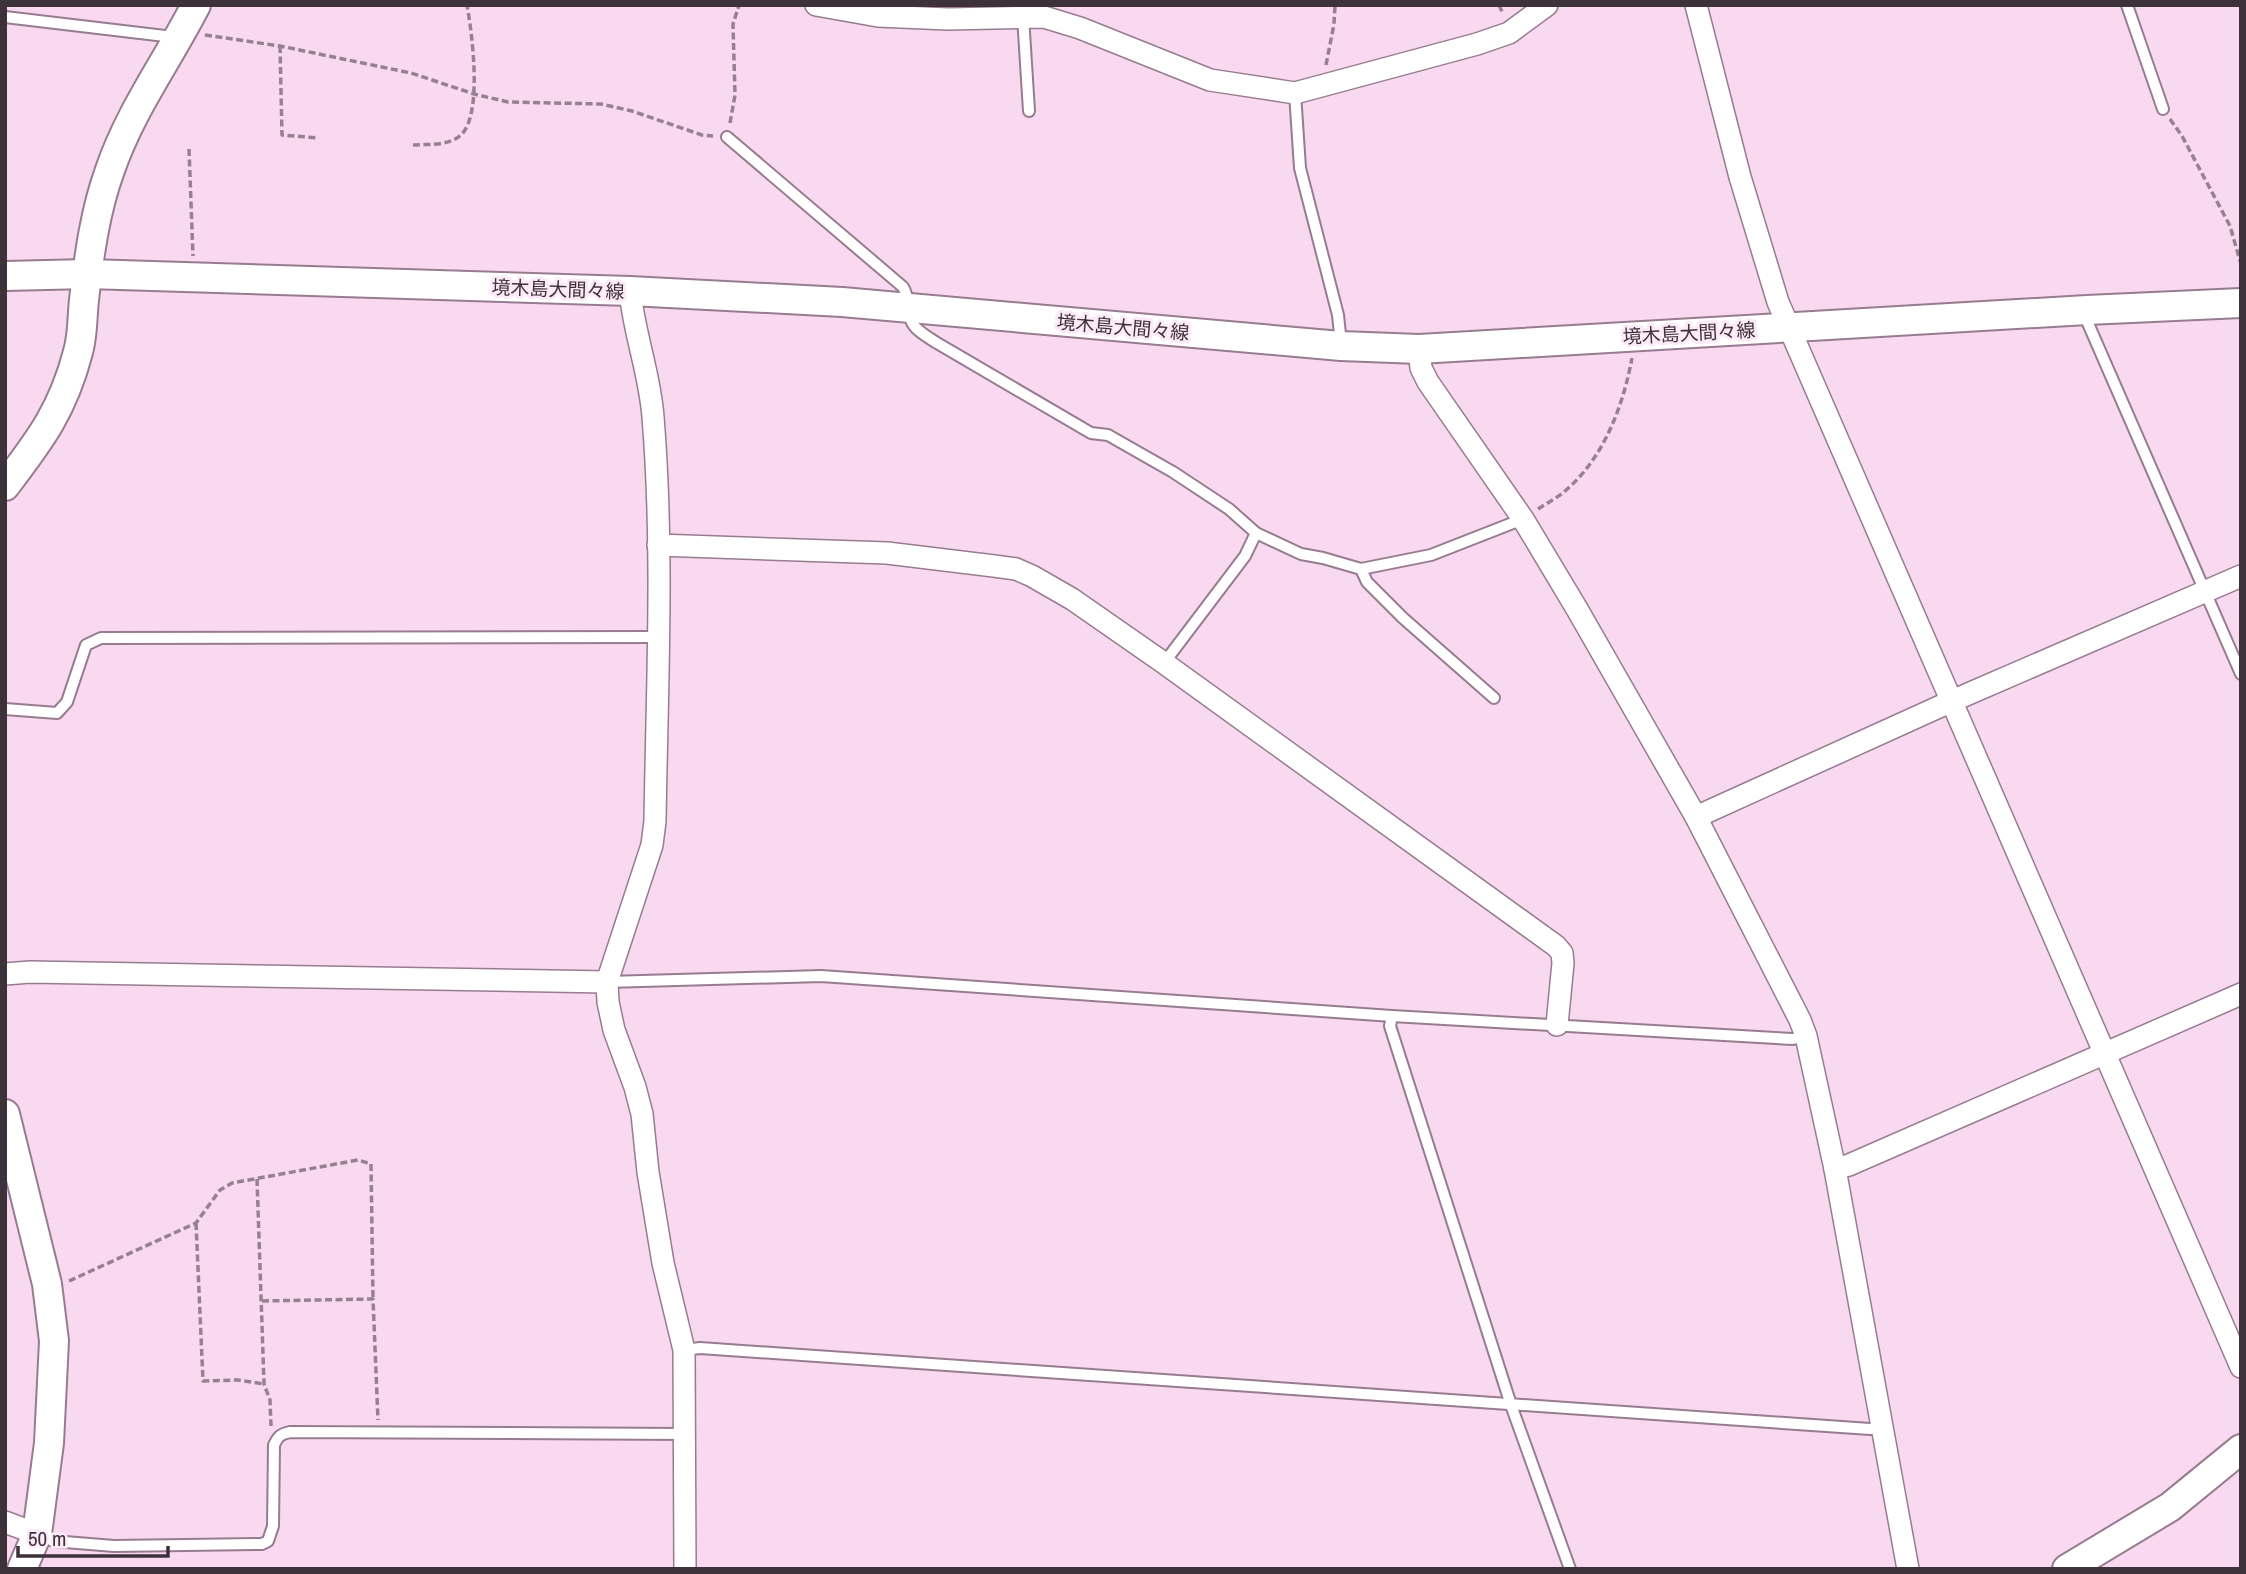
<svg xmlns="http://www.w3.org/2000/svg" width="2246" height="1574" font-family="'Archivo Narrow','Noto Sans JP',sans-serif">
<style>
.lines{fill:none;stroke-linecap:round;stroke-linejoin:round}
.lane-casing{stroke:#977c90;stroke-width:14}
.street-casing{stroke:#977c90;stroke-width:24}
.secondary-casing{stroke:#977c90;stroke-width:32}
.path{stroke:#968190;stroke-width:3.5;stroke-dasharray:7 3.5;stroke-linecap:butt}
.lane{stroke:#fff;stroke-width:10}
.street{stroke:#fff;stroke-width:21}
.secondary{stroke:#fff;stroke-width:28}
.labels{text-anchor:middle;stroke-width:6;stroke-linejoin:round;paint-order:stroke}
.street-label{font-size:19px;fill:#3d313a;stroke:#fdeaf8}
</style>
<rect width="100%" height="100%" fill="#f8d9f0"/>
<g class="lines">
<g class="lane-casing">
<g id="lane">
<path d="M2127,5L2163,109"/>
<path d="M1023,16L1029,111"/>
<path d="M5,17L165,36L176,40"/>
<path d="M1295,93L1300,168L1338,315L1341,344"/>
<path d="M727,137L903,287C910,298 906,309 911,320C914,330 928,337 937,343L1091,433L1108,435L1173,472L1229,509L1256,533L1301,554L1323,558L1361,569L1431,555L1523,519"/>
<path d="M2087,313V321L2241,674"/>
<path d="M1361,569L1367,582L1403,618L1494,698"/>
<path d="M1164,663L1245,556L1256,533"/>
<path d="M5,709L57,713L67,702L86,645L101,638L658,637"/>
<path d="M607,982L821,976L1392,1016L1793,1039L1806,1036"/>
<path d="M1392,1016L1390,1026L1511,1405L1570,1569"/>
<path d="M684,1350L700,1348L1870,1429L1883,1427"/>
<path d="M39,1534L53,1541L114,1546L262,1544L268,1541L273,1526L274,1445C278,1436 281,1434 290,1432L685,1434"/>
</g>
</g>
<g class="street-casing">
<g id="street">
<path d="M816,5L878,16L948,19L1044,17L1080,28L1210,80L1295,93L1477,44L1509,33L1547,5"/>
<path d="M1696,5L1740,177L1778,302L2241,1367"/>
<path d="M630,291C634,334 650,374 653,417C664,551 657,687 655,821L652,845L607,982L608,1002L614,1030L635,1087L642,1114L648,1172L663,1263L684,1350L685,1569"/>
<path d="M1419,349L1421,368L1428,382L1523,519L1577,609L1696,817L1800,1020L1806,1036L1835,1169L1908,1569"/>
<path d="M658,545L887,553L994,566L1016,569L1032,576L1072,599L1164,663L1556,946L1562,953L1563,963L1557,1025"/>
<path d="M1696,817L1952,701L2241,576"/>
<path d="M5,974L30,972L607,982"/>
<path d="M1835,1169L1849,1165L2241,994"/>
<path d="M5,1522L37,1534"/>
</g>
</g>
<g class="secondary-casing">
<g id="secondary">
<path d="M5,276L88,274L630,291L842,302L1341,346L1419,349L2087,310L2241,303"/>
<path d="M5,486C40,440 63,410 78,352C83,335 82,317 84,300C89,256 95,211 110,170C130,111 168,60 196,5"/>
<path d="M5,1114L47,1284L54,1341L49,1443L37,1534L22,1569"/>
<path d="M2067,1569L2170,1507L2241,1449"/>
</g>
</g>
<g class="path">
<path d="M1499,5L1503,14"/>
<path d="M205,35L280,46L411,73L474,94L508,102L601,104L632,111L702,135L713,136"/>
<path d="M280,46L282,135L319,138"/>
<path d="M1326,65L1334,24L1335,5"/>
<path d="M2170,119L2182,136L2230,226L2241,264"/>
<path d="M730,123L735,95L733,24L739,5"/>
<path d="M413,145C429,144 449,146 461,135C483,114 472,33 467,5"/>
<path d="M189,149L193,256"/>
<path d="M1538,509C1547,503 1557,498 1565,491C1604,458 1623,406 1632,358"/>
<path d="M257,1179L264,1384L270,1400L271,1426"/>
<path d="M196,1223L203,1381L238,1380L264,1384"/>
<path d="M69,1281L196,1223L220,1190L232,1183L358,1160L371,1164L373,1299"/>
<path d="M262,1301L373,1299L378,1420"/>
</g>
<use href="#lane" class="lane"/>
<use href="#street" class="street"/>
<use href="#secondary" class="secondary"/>
</g>
<g class="labels">
<g class="street-label">
<text transform="translate(558 289) rotate(2)" y="7">境木島大間々線</text>
<text transform="translate(1123 327) rotate(5)" y="7">境木島大間々線</text>
<text transform="translate(1689 333) rotate(-3)" y="7">境木島大間々線</text>
</g>
</g>
<rect width="2246" height="1574" fill="none" stroke="#3d313a" stroke-width="14"/>
<path d="M18 1546v10h150v-10" fill="none" stroke="#3d313a" stroke-width="3.5"/>
<text x="28" y="1546" font-size="21" fill="#3d313a" stroke="#fdeaf8" stroke-width="5" paint-order="stroke">50 m</text>
</svg>
